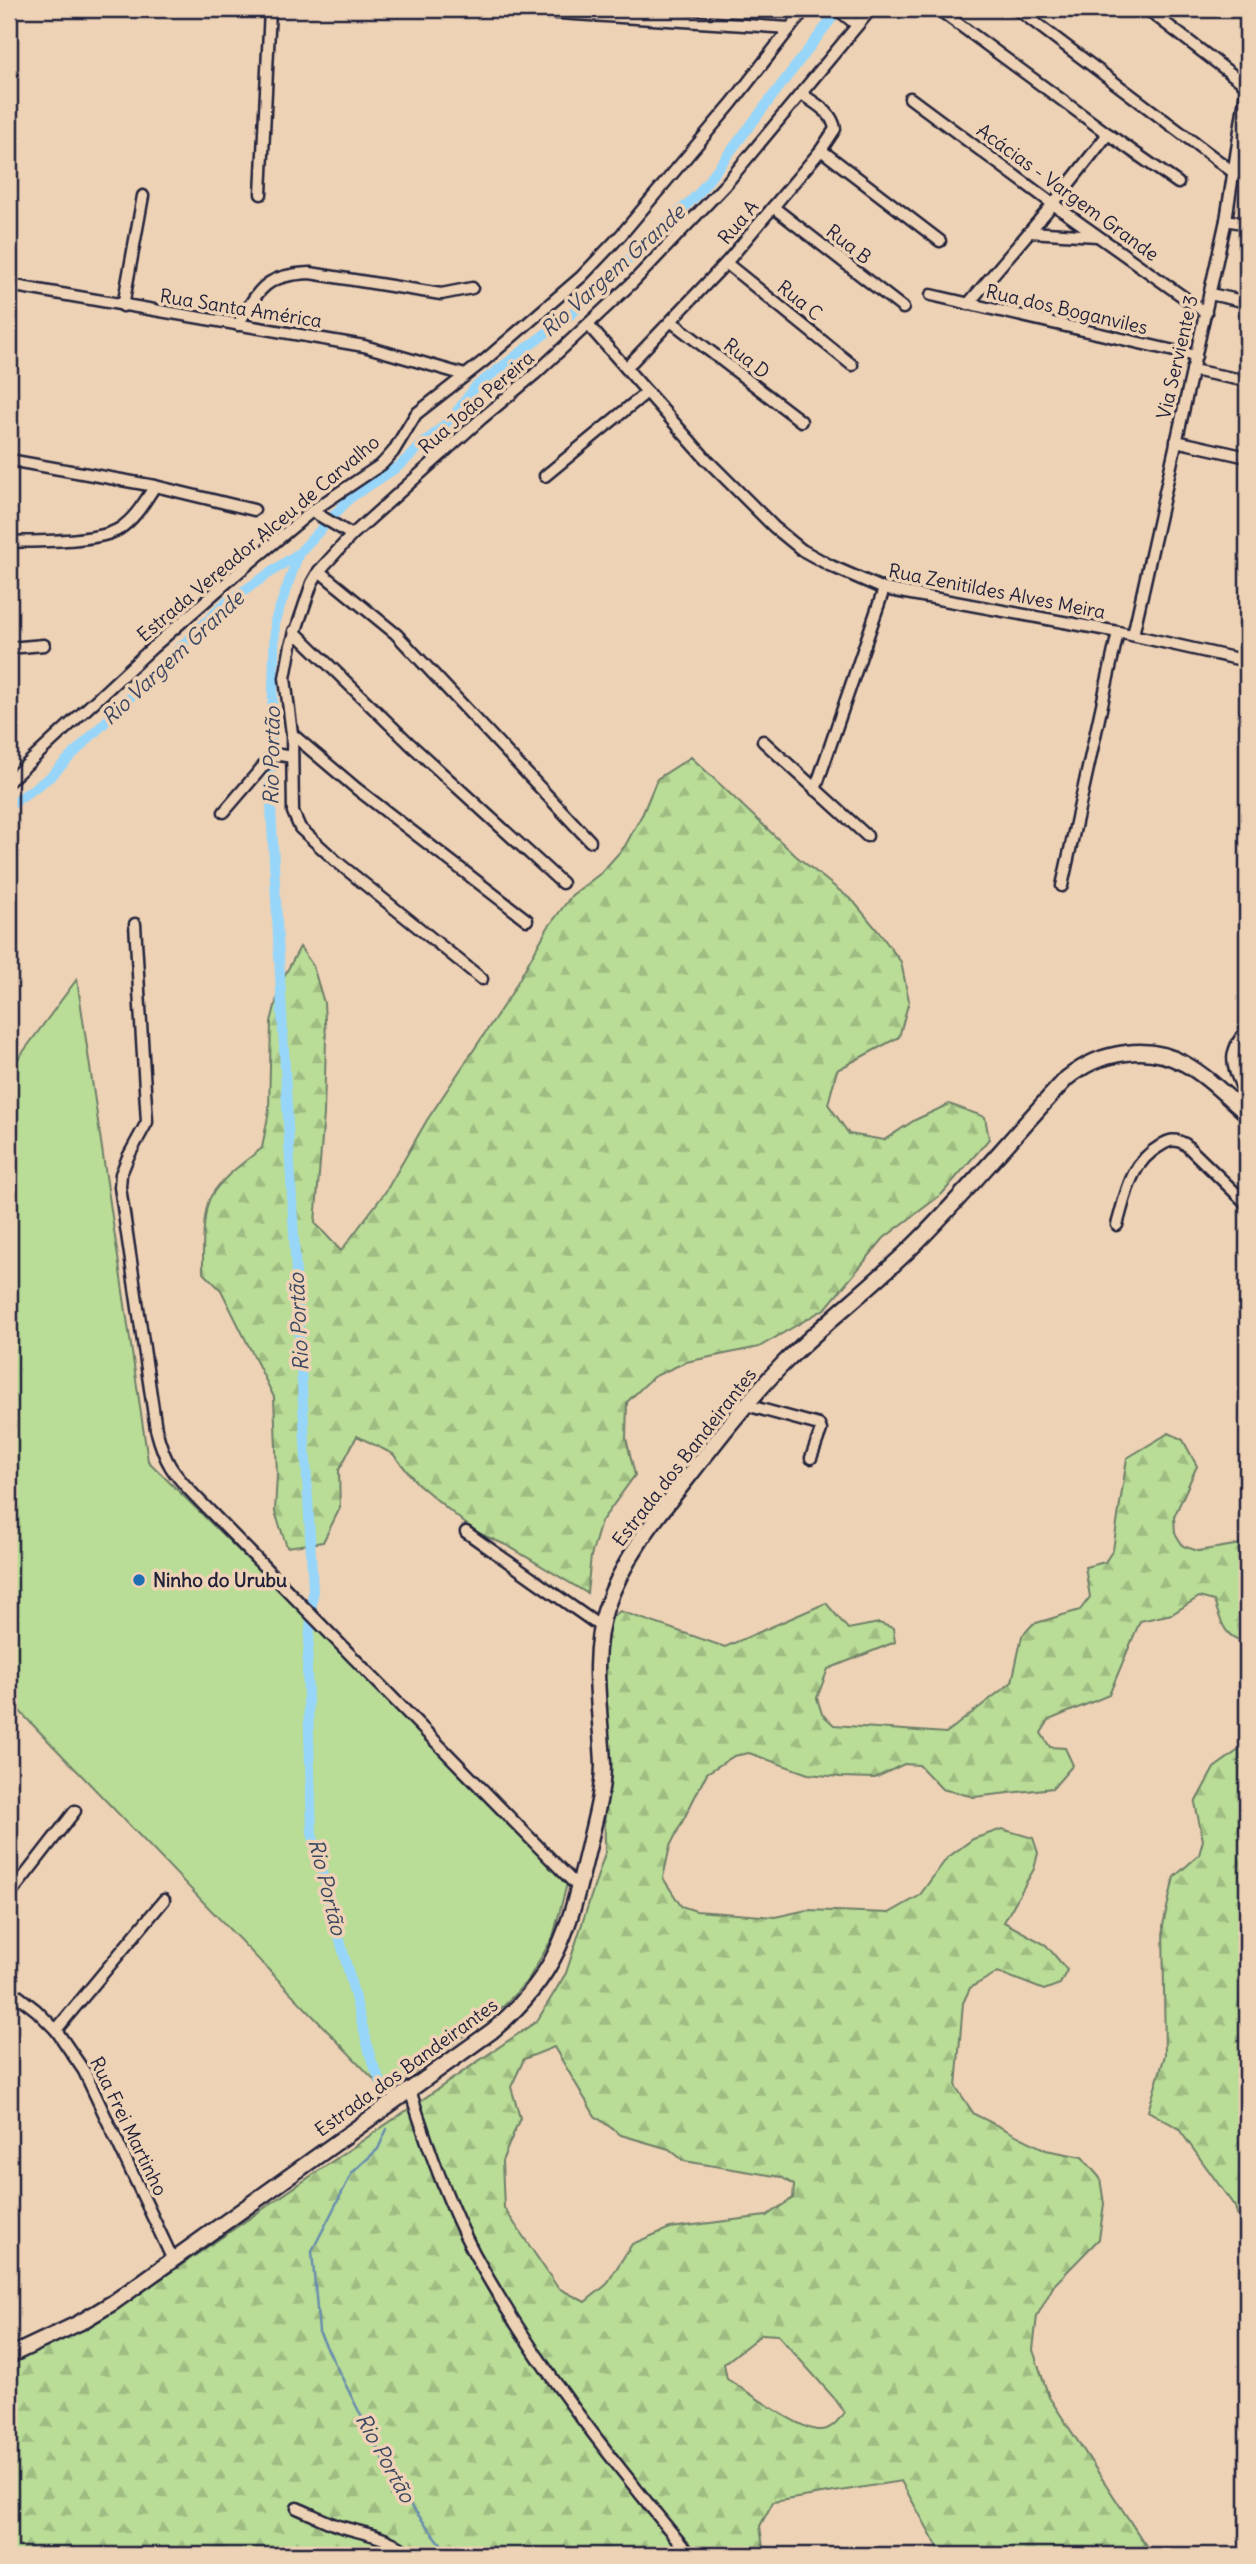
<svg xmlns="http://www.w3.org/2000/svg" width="1256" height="2564" font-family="Delius,sans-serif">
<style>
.forest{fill:url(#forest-firs);stroke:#6e7f68;stroke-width:2;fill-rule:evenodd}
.pitch{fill:#b9dc96;stroke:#6e7f68;stroke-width:2}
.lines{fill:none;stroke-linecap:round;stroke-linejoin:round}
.stream{stroke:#698ead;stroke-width:2.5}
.canal{stroke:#98d6f9;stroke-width:10}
.street-casing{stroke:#22223b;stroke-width:15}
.secondary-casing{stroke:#22223b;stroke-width:19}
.street{stroke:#eed2b5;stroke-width:10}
.secondary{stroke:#eed2b5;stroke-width:14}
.poi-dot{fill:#1f6fb2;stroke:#eed2b5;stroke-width:2.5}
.labels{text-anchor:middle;stroke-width:7;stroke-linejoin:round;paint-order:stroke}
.street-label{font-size:19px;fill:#22223b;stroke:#eed2b5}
.poi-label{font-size:19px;font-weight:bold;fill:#22223b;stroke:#eed2b5;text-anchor:start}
.water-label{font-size:21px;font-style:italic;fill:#3a4661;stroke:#eed2b5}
</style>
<defs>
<pattern id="forest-firs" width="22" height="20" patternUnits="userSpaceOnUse" patternTransform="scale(1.75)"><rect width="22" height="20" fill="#b9dc96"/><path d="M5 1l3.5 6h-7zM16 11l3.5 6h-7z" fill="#9fbc82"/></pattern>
</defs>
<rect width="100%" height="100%" fill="#eed2b5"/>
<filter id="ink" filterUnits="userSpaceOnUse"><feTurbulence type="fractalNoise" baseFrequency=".0143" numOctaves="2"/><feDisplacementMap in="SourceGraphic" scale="14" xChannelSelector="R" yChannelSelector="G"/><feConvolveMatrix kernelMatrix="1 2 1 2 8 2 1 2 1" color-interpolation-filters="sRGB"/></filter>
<g filter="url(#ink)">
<g class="forest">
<path d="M691,757L796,856L854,902L878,931L901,962L909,1001L899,1037L837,1070L828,1104L849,1134L884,1140L915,1120L949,1104L985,1117L989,1139L942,1194L884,1238L826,1308L759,1347L686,1362L653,1377L627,1402L626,1438L635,1475L601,1522L591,1556L587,1593L508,1546L474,1531L417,1483L393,1454L357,1436L339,1470L340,1508L323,1542L287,1547L275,1512L277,1474L274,1397L221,1290L203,1272C203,1254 202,1211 211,1196C223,1176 245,1162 262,1148L269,1111L271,1022L281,982L300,947L313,966L324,1003L326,1039L324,1114L315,1223L341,1251L386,1191L427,1120L511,994L547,929L572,895L601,873L625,846L643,813L657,779Z"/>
<path d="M1169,1433L1183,1440L1197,1466L1174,1517L1175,1533L1183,1546L1198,1551L1247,1543V1642C1224,1639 1221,1621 1214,1601L1199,1597L1172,1614L1140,1621L1109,1695L1049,1720L1041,1733L1050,1747L1065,1748L1073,1765L1053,1788L974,1797L942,1789L919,1765L904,1764L875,1778L840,1777L808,1774L749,1753L734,1756L707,1773L670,1846L663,1878L681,1906L696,1911L775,1917L807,1910L889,1913L919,1896L947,1858L973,1839L1002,1829L1033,1838L1038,1853L1034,1869L1004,1922L1046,1945L1067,1970L1060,1984L1044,1990L998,1972L970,1988L963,2003L956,2087L974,2114L1046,2150L1082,2157L1100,2178L1104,2204L1099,2239L1054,2285L1037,2316L1033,2350L1049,2397L1152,2555H934L940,2551L901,2481L773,2502L760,2526L764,2555H9V2359L67,2333L155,2283L537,2021L566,1973L605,1853L603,1646L606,1622L620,1611L725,1647L826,1603L848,1629L879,1623L893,1628L895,1642L828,1669L817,1698L822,1714L834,1725L946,1733L1012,1682L1022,1636L1033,1624L1080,1610L1090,1597L1085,1567L1105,1562L1113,1550L1127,1458ZM554,2047L595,2116L621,2135L669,2149L684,2161L781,2177L794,2185L793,2198L766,2216L670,2228L632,2244L606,2285L585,2302L558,2288L504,2208L502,2161L520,2118L511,2087L524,2059ZM762,2334L778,2335L835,2399L844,2412C838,2421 831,2431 818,2430C800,2430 746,2390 727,2379L724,2364Z"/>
<path d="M1247,1744V2246L1235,2207L1178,2128L1148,2111L1165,2055L1163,1925L1174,1877L1199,1855L1203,1840L1195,1803L1214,1768Z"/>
</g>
<path class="pitch" d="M77,979L148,1461L569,1876L553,1937L528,1980L505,2005L387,2093L9,1700V1071Z"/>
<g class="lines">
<path class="stream" d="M387,2129L378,2149L352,2173L312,2251L319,2332L399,2491L450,2555"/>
<g class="canal">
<path d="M299,553L275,621L270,788L313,1591L307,1668L312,1833L372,2062L383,2086"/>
<path d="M9,806L50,777L223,605L299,553L350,498L399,466L452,418L475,387L570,315L698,194L839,9"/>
</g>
<g class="street-casing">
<g id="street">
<path d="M498,9L790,28"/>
<path d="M786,9L804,10"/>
<path d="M837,9L857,25"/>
<path d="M938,9L1108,134L1178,183"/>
<path d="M1017,9L1233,172L1247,175"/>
<path d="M1147,9L1247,86"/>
<path d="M910,98L1053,204L1206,313"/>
<path d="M821,150L940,241"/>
<path d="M261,194L270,9"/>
<path d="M773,207L903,308"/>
<path d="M1226,220L1247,224"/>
<path d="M1029,232L1097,236"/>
<path d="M726,263L852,365"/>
<path d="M9,285L364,346L465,375"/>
<path d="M1210,294L1247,302"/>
<path d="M931,295L1196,356"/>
<path d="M968,304L1053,204L1108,134"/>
<path d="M123,306L143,196"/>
<path d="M672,322L801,421"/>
<path d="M238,325C259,289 264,275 310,273L441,294L472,288"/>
<path d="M589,326L706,459L774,527L802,550L831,566L884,589L1118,632L1247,661"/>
<path d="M626,368L726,263L821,150L835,129C832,111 815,104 802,94"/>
<path d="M1192,370L1247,381"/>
<path d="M1176,441L1247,457"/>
<path d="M9,460L155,486L254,510"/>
<path d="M545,476L647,392"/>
<path d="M312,511L352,535"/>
<path d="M9,542C36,541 98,542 119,529C135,519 145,501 155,486"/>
<path d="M319,571L396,634L590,841"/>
<path d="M294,631L410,744L562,883"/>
<path d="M1133,635L1226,220L1247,85"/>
<path d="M9,648L44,645"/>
<path d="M292,734L357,789L527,920"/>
<path d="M763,741L867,836"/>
<path d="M9,781L152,648L234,576L312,511L382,464L393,452L416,414L485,360L581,277L621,235L732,103L805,9"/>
<path d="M815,790L884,589"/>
<path d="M224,812L271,757L280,755L292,757"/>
<path d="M1062,886L1118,632"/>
<path d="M135,924L147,1122L128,1157L121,1174L120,1187L156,1429C165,1463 172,1472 196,1497L579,1888"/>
<path d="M482,979L336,861L300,828L293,812L292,734L285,678L291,645L312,583L319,571L352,535L481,419L535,374L633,282L725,185L871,9"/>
<path d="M1247,1029C1223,1059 1235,1068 1247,1100"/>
<path d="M1117,1225C1126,1195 1130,1163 1160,1146C1169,1140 1175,1138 1185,1144L1247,1204"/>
<path d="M746,1405L819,1425L821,1430L811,1458"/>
<path d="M466,1532L601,1627"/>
<path d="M9,1896L75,1811"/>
<path d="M9,1989L36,2010L56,2030L84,2071L173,2260"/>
<path d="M56,2030L164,1900"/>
<path d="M410,2090C427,2145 447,2202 474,2253C533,2362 611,2459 690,2555"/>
<path d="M297,2508C309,2513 321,2519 333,2524C356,2533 392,2535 408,2555"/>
</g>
</g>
<g class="secondary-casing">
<path id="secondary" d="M9,2356L79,2323L114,2302L492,2031C560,1974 569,1927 589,1845C595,1818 603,1792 603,1764C601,1713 589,1658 606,1608C623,1559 654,1520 686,1480C717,1440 748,1400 783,1364C826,1321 874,1285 917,1242C969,1190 1016,1132 1067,1078C1085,1064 1102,1056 1126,1053C1179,1045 1210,1082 1247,1114"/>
</g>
<use href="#street" class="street"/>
<use href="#secondary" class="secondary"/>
</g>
</g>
<circle class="poi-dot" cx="139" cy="1580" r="7"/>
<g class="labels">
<g class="street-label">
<text transform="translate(1068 192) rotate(36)" y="7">Acácias - Vargem Grande</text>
<text transform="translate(738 222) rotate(-50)" y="7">Rua A</text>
<text transform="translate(849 244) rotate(38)" y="7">Rua B</text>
<text transform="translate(800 300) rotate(39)" y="7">Rua C</text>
<text transform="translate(241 308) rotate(9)" y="7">Rua Santa América</text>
<text transform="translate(1067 309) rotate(13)" y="7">Rua dos Boganviles</text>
<text transform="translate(1177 357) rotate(-77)" y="7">Via Serviente 3</text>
<text transform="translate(747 358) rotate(38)" y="7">Rua D</text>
<text transform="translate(476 402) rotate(-41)" y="7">Rua João Pereira</text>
<text transform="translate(258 538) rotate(-40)" y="7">Estrada Vereador Alceu de Carvalho</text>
<text transform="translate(997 591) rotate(11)" y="7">Rua Zenitildes Alves Meira</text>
<text transform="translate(684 1457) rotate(-52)" y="7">Estrada dos Bandeirantes</text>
<text transform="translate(406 2067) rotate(-36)" y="7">Estrada dos Bandeirantes</text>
<text transform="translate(129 2126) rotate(64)" y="7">Rua Frei Martinho</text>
</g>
<g class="poi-label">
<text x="153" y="1587">Ninho do Urubu</text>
</g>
<g class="water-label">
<text transform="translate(613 271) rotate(-42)" y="7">Rio Vargem Grande</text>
<text transform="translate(173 658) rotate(-43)" y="7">Rio Vargem Grande</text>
<text transform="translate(272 756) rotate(-89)" y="7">Rio Portão</text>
<text transform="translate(299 1322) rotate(-93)" y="7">Rio Portão</text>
<text transform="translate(327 1887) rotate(76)" y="7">Rio Portão</text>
<text transform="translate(385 2458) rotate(61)" y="7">Rio Portão</text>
</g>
</g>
<rect width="1256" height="2564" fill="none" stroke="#eed2b5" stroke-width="35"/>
<rect x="18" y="18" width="1221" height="2529" fill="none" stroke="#22223b" stroke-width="2.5" filter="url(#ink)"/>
</svg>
